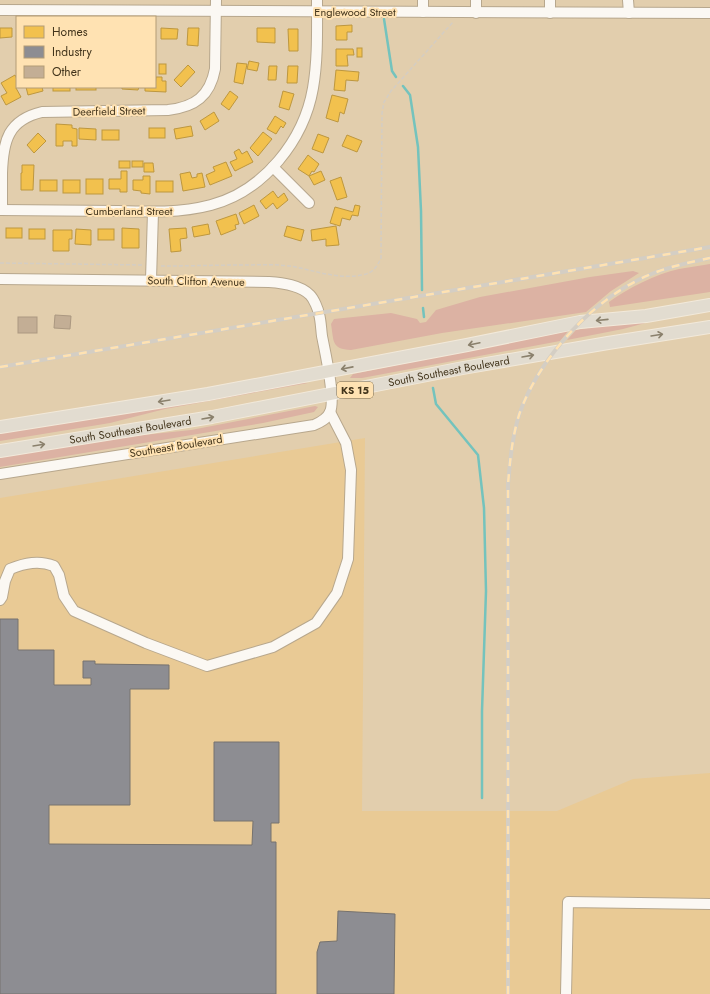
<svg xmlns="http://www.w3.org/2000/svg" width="710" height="994" font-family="Jost,sans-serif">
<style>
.built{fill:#e9ca95}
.green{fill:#dcb2a3}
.homes{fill:#f2c14e;stroke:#bd973f}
.industry{fill:#8d8d92;stroke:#76726e}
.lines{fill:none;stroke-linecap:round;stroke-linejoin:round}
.stream{stroke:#74c3bd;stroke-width:2.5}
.building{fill:#c3ae95;stroke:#ab9881}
.minor-casing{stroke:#b7a78d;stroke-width:12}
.major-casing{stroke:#f2e9da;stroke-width:14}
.path{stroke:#d4cdc3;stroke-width:1.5;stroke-dasharray:4 2;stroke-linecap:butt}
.minor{stroke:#fbf8f3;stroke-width:10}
.major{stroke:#e2dcd0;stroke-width:12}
.rail-casing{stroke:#d4cec4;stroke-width:4}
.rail{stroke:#ffe2b2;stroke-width:2.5;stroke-dasharray:8;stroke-linecap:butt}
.oneway{stroke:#8a806c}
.labels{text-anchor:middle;stroke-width:4;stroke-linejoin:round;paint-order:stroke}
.shield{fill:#ffe2b2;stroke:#7b6848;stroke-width:1}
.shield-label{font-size:10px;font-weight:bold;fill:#42341b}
.street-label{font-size:11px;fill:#42341b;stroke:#ffe2b2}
</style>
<rect width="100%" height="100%" fill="#e2cead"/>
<path class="built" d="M365,438L362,811H557L633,779L710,773V994H0V498Z"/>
<g class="green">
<path d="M710,264V292L610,307L609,302C628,288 656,274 679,269C689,267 700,266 710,264Z"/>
<path d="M633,271L639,273L611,291L586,312L442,333L351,350C331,349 334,341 331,324L334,319L391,313L417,319L420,323L426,322L436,310L480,297L590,277Z"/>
<path d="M646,318L660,319L623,329L567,340L576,330Z"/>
<path d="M569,330L560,341L362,378H350L353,374Z"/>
<path d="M294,382L308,383L165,409L110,423L0,441V432Z"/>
<path d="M315,406L318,407L314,412L263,423L0,467V457L134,436L191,430Z"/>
</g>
<g class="homes">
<path d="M352,25V32H347V40H336V26Z"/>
<path d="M0,28H12V37L0,38Z"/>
<path d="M161,28L178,29L177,39H161Z"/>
<path d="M188,28H199L198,46L187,45Z"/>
<path d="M257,28H275V43L257,42Z"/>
<path d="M288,29H298V51H289Z"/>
<rect x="357" y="48" width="5" height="9"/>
<path d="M336,49H353L354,55H347L348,66H336Z"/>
<path d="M249,61L259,63L257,71L247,69Z"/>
<path d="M237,63L247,64L243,84L234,82Z"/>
<rect x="159" y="64" width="7" height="10"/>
<path d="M188,65L195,72L181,87L174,80Z"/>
<path d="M269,66H277L276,80H268Z"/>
<path d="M288,66H298L297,83H287Z"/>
<path d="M336,70L359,72L358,81L346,80L345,91L334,90Z"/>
<path d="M15,75L17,79V87L16,88L21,97L6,105L1,96L7,93L1,83Z"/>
<path d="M156,77H162V81H166V92L145,91V87H155Z"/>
<path d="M26,87H42L43,91L28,95Z"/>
<rect x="53" y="87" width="17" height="4"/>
<rect x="76" y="87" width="20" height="3"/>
<path d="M122,87H139L138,90L122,89Z"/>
<path d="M230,91L238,97L229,110L221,104Z"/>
<path d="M283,91L294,94L289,110L279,107Z"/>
<path d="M332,95L348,99L344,114L340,112L338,122L326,118Z"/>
<path d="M214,112L219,121L205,130L200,121Z"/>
<path d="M275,116L286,123L283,128L281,126L276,134L267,129Z"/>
<path d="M56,124L72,125V128L77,129V146H72V141H63V146H56Z"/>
<path d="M191,126L193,136L176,139L174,129Z"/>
<path d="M79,128L96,129V140L79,139Z"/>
<rect x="149" y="128" width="16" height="10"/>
<rect x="102" y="130" width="17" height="10"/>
<path d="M263,132L272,139L258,156L250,148Z"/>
<path d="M38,133L46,141L34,153L27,145Z"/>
<path d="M318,134L329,138L323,153L312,149Z"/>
<path d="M347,135L362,141L357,152L342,146Z"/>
<path d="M239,149L242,154L247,151L253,162L235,171L230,162L237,159L234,152Z"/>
<path d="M308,155L319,164L314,172L312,171L309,176L298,169Z"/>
<rect x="119" y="161" width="11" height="7"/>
<rect x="132" y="161" width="11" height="6"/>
<path d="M226,162L232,176L210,185L206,175L215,171L213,167Z"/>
<path d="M144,163H153L154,172H144Z"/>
<path d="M22,165H34L33,190H21V173H22Z"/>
<path d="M121,171H127V192H120V189H109V179H121Z"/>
<path d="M321,171L325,180L314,185L309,176Z"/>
<path d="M190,172L192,178L197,177V174L202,173L205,187L183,191L180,174Z"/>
<path d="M143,176H150V194L141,193V191L133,190V180H143Z"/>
<path d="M341,177L347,197L337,200L330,181Z"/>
<rect x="86" y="179" width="17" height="15"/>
<rect x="40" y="180" width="17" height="11"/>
<rect x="63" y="180" width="17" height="13"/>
<rect x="156" y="181" width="17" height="11"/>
<path d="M273,191L278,198L284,193L288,200L277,209L273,203L266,209L260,201Z"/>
<path d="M254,205L259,216L244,224L239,213Z"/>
<path d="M355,205L360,206L358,216L352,215L350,220L342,218L340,226L330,223L335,207L353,212Z"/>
<path d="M236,214L239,224L235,225L236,229L221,235L216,221Z"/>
<path d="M208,224L210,234L194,237L192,227Z"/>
<path d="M287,226L304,230L301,241L284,236Z"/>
<path d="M336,226L339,245L326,246V239L312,241L311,230Z"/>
<rect x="6" y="228" width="16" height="10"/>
<path d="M122,228L139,229V248H122Z"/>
<path d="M186,228L187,238L180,239L181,251L171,252L169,229Z"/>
<rect x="29" y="229" width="16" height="10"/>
<path d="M76,229L91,230V245L75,244Z"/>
<rect x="98" y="229" width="16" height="11"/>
<path d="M53,230H72V239H69V251H53Z"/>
</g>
<g class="industry">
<path d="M0,619H18V650H54V685H91V678H83V661H95V664L169,665V689H130V805H49V844L252,845L253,821H214V742H279V823H271V842H276V994H0Z"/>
<path d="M338,911L395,914L394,994H317V952L320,942L337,941Z"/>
</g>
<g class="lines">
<g class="stream">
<path d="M384,19L392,71L396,77"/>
<path d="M403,86L410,95L418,147L421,211L422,290"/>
<path d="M423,308L424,317"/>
<path d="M433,388L436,404L478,455L484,508L486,591L482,711V798"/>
</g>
</g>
<g class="building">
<path d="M55,315L71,316L70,329L54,328Z"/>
<rect x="18" y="317" width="19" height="16"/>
</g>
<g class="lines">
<g class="minor-casing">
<g id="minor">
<path d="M476,0V13"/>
<path d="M550,0V13"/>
<path d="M628,0L629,13"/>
<path d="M0,10L710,13"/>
<path d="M423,12V0"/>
<path d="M273,167L309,203"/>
<path d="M0,210C39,210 79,211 118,211C149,212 181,213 211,205C264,191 304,140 313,88C318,59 317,29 317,0"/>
<path d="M2,210C2,197 2,185 2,173C3,141 8,120 42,112L168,110C195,107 210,96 215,69L216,0"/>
<path d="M0,279L269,282C283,283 300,285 310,295C314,299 318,309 319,314C321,321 321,329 322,336C325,352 336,399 330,412C327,419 321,422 314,425L0,474"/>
<path d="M151,280L153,212"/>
<path d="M0,600L2,597L5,581L10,569C25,563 39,560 54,566L59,575L64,596L74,611L146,643L207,666L273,647L316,623L337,593L348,559L351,470L346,443L330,412"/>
<path d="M566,994L568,902L710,904"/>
</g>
</g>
<g class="major-casing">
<g id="major">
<path d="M0,427L208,394L467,345L580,322L646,316L710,305"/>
<path id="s1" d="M0,451L212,417L463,368L608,343L710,327"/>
</g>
</g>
<g class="path">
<path d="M0,263L143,265"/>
<path d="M161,266C188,266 216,265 244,265C258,265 275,264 290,266C314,270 337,280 362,275C373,273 377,267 381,258L382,113L384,102L391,91L453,22"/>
</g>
<use href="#minor" class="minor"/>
<use href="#major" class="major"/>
<g class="rail-casing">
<g id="rail">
<path d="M0,367L710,247"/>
<path d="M508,994V484C510,461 512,438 519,415C539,357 596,295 654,273C672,266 691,262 710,258"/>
</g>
</g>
<use href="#rail" class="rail"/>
</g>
<defs><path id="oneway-shaft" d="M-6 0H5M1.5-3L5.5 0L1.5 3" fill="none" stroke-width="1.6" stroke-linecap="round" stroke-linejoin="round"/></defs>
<g class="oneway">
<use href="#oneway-shaft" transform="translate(602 320) rotate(174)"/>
<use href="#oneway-shaft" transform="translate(657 335) rotate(-9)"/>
<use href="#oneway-shaft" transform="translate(474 344) rotate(168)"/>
<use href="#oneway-shaft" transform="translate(528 356) rotate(-10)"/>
<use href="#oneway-shaft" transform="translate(347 368) rotate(169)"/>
<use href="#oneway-shaft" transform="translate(164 401) rotate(171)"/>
<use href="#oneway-shaft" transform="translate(208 418) rotate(-10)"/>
<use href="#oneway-shaft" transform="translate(39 445) rotate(-9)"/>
</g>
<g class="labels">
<rect class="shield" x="337" y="382" width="36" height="16" rx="3"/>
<g class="shield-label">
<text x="355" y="394">KS 15</text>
</g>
<g class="street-label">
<text x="355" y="16">Englewood Street</text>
<text transform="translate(109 111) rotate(-1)" y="4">Deerfield Street</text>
<text x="129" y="215">Cumberland Street</text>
<text transform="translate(196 281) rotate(1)" y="4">South Clifton Avenue</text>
<text dy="4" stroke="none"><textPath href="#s1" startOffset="456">South Southeast Boulevard</textPath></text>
<text dy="4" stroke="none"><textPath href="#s1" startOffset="132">South Southeast Boulevard</textPath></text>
<text transform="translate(176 446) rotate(-9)" y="4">Southeast Boulevard</text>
</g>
</g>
<rect x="16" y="16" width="140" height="72" fill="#ffe2b2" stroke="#b39c76"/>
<rect x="24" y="26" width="20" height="12" fill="#f2c14e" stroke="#b39c76"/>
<text x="52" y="36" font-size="12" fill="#42341b">Homes</text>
<rect x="24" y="46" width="20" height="12" fill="#8d8d92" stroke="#b39c76"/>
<text x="52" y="56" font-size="12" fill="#42341b">Industry</text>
<rect x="24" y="66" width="20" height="12" fill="#c3ae95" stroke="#b39c76"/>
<text x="52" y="76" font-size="12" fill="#42341b">Other</text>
</svg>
